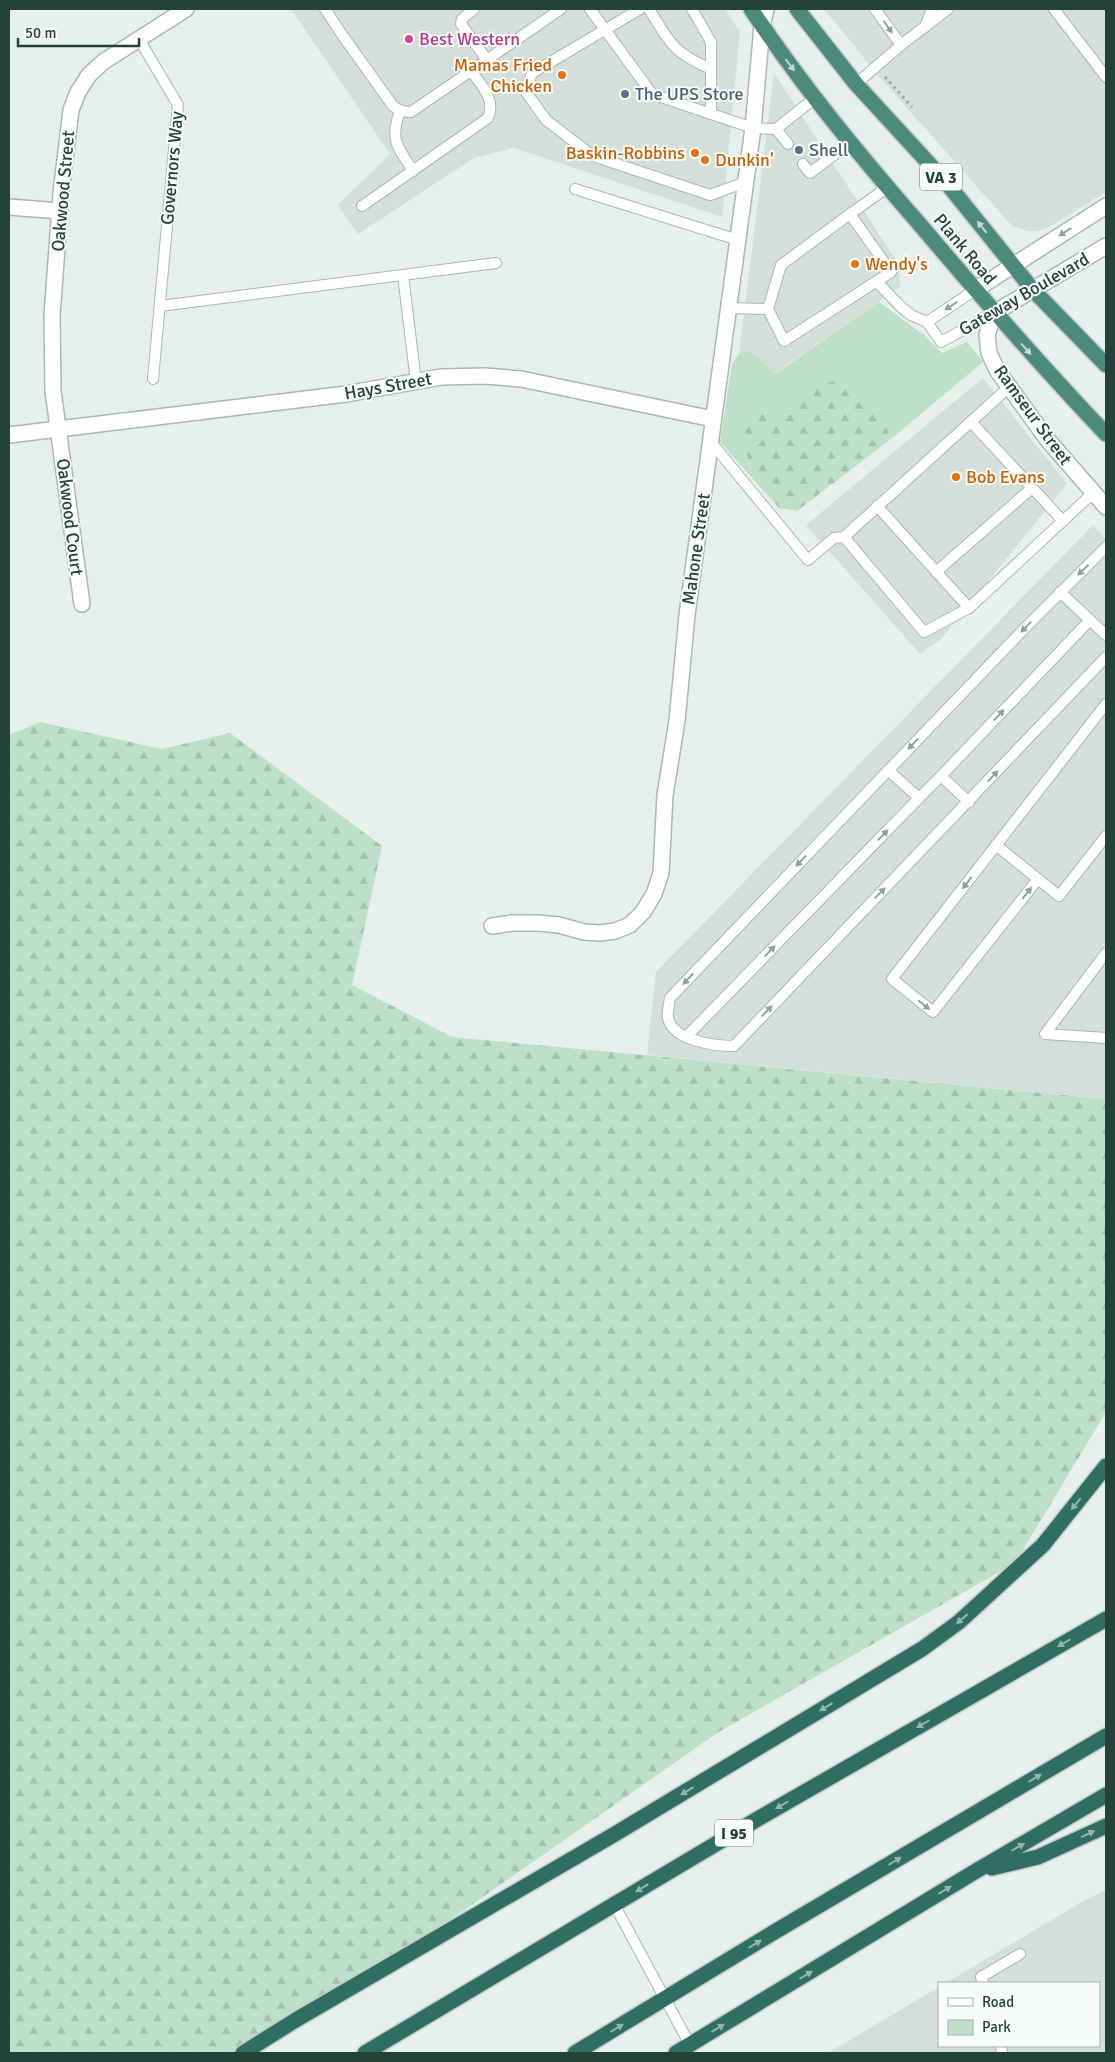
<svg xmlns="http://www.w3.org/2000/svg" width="1115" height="2062" font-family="Signika,sans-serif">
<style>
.built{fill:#d4dfda}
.green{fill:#bfe0c8}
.forest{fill:url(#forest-firs)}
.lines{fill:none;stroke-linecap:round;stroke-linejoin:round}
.service-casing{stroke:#a8b8b2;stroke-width:12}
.minor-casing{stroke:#a8b8b2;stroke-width:18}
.tertiary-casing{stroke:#a8b8b2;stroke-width:18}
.trunk-casing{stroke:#c2cac8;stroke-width:18}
.motorway-casing{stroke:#c2cac8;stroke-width:18}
.path{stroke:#86b3a5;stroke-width:3;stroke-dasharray:2.5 4;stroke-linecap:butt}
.service{stroke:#fff;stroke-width:10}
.minor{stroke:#fff;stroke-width:15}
.tertiary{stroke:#fff;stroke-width:15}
.trunk{stroke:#4c8a7c;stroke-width:15}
.motorway{stroke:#2f6f62;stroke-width:15}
.oneway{fill:#92a09c}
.oneway2{fill:#c4d9d4}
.oneway3{fill:#93b5ae}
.hotel-dot{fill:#d1479c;stroke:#f7fbf9;stroke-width:2}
.food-dot{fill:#e8710a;stroke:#f7fbf9;stroke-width:2}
.service-dot{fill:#5c6f8a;stroke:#f7fbf9;stroke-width:2}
.labels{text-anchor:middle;stroke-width:4;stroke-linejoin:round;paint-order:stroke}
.shield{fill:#f7fbf9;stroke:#637a73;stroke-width:1}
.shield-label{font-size:16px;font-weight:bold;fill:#24423a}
.hotel-label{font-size:18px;fill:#b23c85;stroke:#f7fbf9;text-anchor:start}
.food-label{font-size:18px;fill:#c56008;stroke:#f7fbf9;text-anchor:start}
.service-label{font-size:18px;fill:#4e5e75;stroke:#f7fbf9;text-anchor:start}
.street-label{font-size:18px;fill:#24423a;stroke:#f7fbf9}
</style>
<defs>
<pattern id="forest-firs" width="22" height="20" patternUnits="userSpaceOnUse" patternTransform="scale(1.25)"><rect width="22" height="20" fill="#bfe0c8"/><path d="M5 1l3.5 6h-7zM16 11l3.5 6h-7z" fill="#a4c1ad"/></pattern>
</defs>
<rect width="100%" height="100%" fill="#e6efeb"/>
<g class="built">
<path d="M291,9H725L740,32L722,217L514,148L474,158L358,234L338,205L390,154Z"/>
<path d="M824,9H1106V192L1049,227L1038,231H1028L1012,226L884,82Z"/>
<path d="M774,73L899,265L900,287L774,374L756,355L748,350L739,354Z"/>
<path d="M983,378L1067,484L941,639L920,654L806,525Z"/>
<path d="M1093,525L1106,539V1099L647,1055L656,972Z"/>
<path d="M1106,1890V2053H828L939,1987V2046H1099V1983H946L1080,1903Z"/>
</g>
<path class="green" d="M879,302L924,335L942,353L967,342L983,362L891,439L879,408L814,386L793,408L749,415L741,432L753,479L720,442L732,364L739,354L748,350L756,355L775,374Z"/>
<g class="forest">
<path d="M835,381L856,388L879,408L891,439L797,511L779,508L753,479L741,432L749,415L793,408L814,386Z"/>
<path d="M40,722L162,749L230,733L382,846L352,985L452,1037L1106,1099V1412L1015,1563L717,1733L413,1946L238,2053H9V735Z"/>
</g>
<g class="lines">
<g class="service-casing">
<g id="service">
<path d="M325,9L343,36L393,106L401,111L411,112L561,9"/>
<path d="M474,9L462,19L461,24L487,60"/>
<path d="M590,9L652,94L753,128L776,129L788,144"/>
<path d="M640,9L532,73L526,92L546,120L593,156L710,195L746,182"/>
<path d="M649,9C670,43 672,52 711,69"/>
<path d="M692,9L711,42V114"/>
<path d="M875,9L901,45"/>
<path d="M1054,9L1106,77"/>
<path d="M925,27L932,9"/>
<path d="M139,39L178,105L153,379"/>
<path d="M856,84L901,45L948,9"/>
<path d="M400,110C390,141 396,144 413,171"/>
<path d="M776,129L815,98"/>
<path d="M803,164L810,173L850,143"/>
<path d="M575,189L738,240"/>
<path d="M362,206L488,118C496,99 482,86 471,71"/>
<path d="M850,214L891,272L784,341L768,309L781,265Z"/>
<path d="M850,214L888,187"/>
<path d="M403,275L416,382"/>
<path d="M877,282L902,308L911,315L927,322L941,342L994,313"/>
<path d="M160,306L496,263"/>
<path d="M727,308L768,309"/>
<path d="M927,322L975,290"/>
<path d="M1009,387L844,537L924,632L969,608L1093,493"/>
<path d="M971,422L1063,521"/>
<path d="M711,442L808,560L834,538L845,537"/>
<path d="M877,506L969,608"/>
<path d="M1106,547L1022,631L670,998C669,1004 667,1013 668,1018C673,1041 715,1046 734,1046L1106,657"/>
<path d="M936,572L1032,488"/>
<path d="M1060,592L1106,635"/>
<path d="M888,770L919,798L941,776L969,802"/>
<path d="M941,776L1090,620"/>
<path d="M996,845L1059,896L1106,836"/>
<path d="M1038,879L933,1012L892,979L1106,704"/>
<path d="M1106,953L1045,1034L1106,1038"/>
<path d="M687,1036L919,798"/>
<path d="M614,1904L690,2045"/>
<path d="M983,1983L981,1977L1020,1954"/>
<path d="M1001,2046L1002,2053"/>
</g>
</g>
<g class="minor-casing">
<g id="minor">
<path d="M9,207L60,211"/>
<path d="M994,313L987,335L989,353L997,370L1047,439L1106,507"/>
<path d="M9,435L346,394L441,377L485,376L521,379L713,419"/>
<path d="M82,604L53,391L52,316L61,193L71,110L78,92L89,75L103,62L186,9"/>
<path d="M492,926L512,923H538L559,925L584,932L600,933L615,931L630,925L643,912L654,894L661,873L665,795L677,721L687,615L753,128L762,26L766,9"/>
</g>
</g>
<g class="tertiary-casing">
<g id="tertiary">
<path d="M975,290L1106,206"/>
<path d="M994,313L1106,246"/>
</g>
</g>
<g class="trunk-casing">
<g id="trunk">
<path d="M751,9C802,86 861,157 922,227C982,298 1042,367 1106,434"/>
<path d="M797,9L856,84L945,181L1033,290L1106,365"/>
</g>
</g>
<g class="motorway-casing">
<g id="motorway">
<path d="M992,1868L1038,1857L1106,1826"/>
<path d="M243,2053L294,2021L615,1834L922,1649L959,1622L1043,1545L1106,1466"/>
<path d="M365,2053L761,1817L1106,1619"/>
<path d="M575,2053L776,1931L1106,1736"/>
<path d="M676,2053L976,1871L1106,1795"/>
</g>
</g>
<path class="path" d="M885,77L912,107"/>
<use href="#service" class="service"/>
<use href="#minor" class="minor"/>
<use href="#tertiary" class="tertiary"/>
<use href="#trunk" class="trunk"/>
<use href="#motorway" class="motorway"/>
</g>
<defs><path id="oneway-solid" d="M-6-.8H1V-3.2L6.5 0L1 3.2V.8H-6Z" transform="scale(1.25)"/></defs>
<g class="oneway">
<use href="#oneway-solid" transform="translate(888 27) rotate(55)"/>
<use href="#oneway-solid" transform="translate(1065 232) rotate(148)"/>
<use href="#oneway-solid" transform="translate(951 306) rotate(146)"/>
<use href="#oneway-solid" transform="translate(1083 570) rotate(136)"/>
<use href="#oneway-solid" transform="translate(1026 627) rotate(134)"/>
<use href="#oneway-solid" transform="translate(999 715) rotate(-47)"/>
<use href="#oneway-solid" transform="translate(913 744) rotate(134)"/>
<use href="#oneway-solid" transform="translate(993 776) rotate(-46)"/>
<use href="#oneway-solid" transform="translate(883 835) rotate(-46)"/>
<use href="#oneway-solid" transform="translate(801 861) rotate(134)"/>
<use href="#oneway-solid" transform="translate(967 883) rotate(128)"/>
<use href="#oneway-solid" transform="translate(880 893) rotate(-46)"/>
<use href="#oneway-solid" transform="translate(1027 893) rotate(-52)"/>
<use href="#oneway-solid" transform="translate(770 951) rotate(-46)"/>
<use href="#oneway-solid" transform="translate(688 979) rotate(133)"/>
<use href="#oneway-solid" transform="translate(924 1005) rotate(39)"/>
<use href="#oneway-solid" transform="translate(767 1011) rotate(-46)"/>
</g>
<g class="oneway2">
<use href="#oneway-solid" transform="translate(790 65) rotate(53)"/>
<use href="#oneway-solid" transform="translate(982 227) rotate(-129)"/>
<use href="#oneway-solid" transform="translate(1026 349) rotate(48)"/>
</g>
<g class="oneway3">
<use href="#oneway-solid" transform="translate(1076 1504) rotate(129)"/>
<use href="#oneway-solid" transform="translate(962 1619) rotate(139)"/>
<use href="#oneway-solid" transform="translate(1064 1643) rotate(150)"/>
<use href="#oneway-solid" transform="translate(826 1707) rotate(149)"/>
<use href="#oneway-solid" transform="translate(923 1724) rotate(150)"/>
<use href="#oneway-solid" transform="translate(1035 1778) rotate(-31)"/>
<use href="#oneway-solid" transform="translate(687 1791) rotate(149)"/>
<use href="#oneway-solid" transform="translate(782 1805) rotate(150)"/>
<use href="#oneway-solid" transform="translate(1088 1834) rotate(-25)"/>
<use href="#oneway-solid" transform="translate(1018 1847) rotate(-30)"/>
<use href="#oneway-solid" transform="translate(895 1861) rotate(-31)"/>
<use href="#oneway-solid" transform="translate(642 1888) rotate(149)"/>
<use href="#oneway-solid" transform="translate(945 1890) rotate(-31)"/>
<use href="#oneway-solid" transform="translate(755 1944) rotate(-31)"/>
<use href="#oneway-solid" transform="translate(806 1975) rotate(-31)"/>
<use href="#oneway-solid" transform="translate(617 2028) rotate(-31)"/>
<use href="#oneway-solid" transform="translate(718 2028) rotate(-31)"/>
</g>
<circle class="hotel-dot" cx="409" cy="39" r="5"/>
<g class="food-dot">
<circle cx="562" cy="75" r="5"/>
<circle cx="695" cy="153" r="5"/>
<circle cx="705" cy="160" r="5"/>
<circle cx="855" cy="264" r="5"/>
<circle cx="956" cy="477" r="5"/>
</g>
<g class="service-dot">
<circle cx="625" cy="94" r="5"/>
<circle cx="799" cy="150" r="5"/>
</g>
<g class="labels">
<g class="shield">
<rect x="920" y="163.5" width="42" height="27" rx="4"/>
<rect x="715" y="1819.5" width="38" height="27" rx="4"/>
</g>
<g class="shield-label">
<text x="941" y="183">VA 3</text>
<text x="734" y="1839">I 95</text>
</g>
<g class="hotel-label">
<text x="419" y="45">Best Western</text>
</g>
<g class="food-label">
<text x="552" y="71" text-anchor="end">Mamas Fried<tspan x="552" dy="21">Chicken</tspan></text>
<text x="685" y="159" text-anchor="end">Baskin-Robbins</text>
<text x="715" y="166">Dunkin'</text>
<text x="865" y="270">Wendy's</text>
<text x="966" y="483">Bob Evans</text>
</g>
<g class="service-label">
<text x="635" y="100">The UPS Store</text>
<text x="809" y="156">Shell</text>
</g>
<g class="street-label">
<text transform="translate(172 168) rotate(-85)" y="6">Governors Way</text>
<text transform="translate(63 191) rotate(-85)" y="6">Oakwood Street</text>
<text transform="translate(965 249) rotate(50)" y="6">Plank Road</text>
<text transform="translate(1024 294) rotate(-30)" y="6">Gateway Boulevard</text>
<text transform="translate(388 386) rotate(-10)" y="6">Hays Street</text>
<text transform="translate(1033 415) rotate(54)" y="6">Ramseur Street</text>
<text transform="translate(70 517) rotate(83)" y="6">Oakwood Court</text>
<text transform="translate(696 549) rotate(-82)" y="6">Mahone Street</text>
</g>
</g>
<rect width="1115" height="2062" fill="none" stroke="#24423a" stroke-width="20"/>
<rect x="938" y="1982" width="162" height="65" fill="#f7fbf9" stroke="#a3b1ad"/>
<rect x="948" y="1998" width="25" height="8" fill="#ffffff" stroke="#a3b1ad"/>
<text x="982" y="2007" font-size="15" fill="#24423a">Road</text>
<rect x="948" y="2020" width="25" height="15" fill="#bfe0c8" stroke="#a3b1ad"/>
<text x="982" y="2032" font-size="15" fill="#24423a">Park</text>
<path d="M18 38v8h121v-8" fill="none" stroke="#24423a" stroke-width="2.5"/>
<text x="25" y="38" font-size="15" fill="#24423a" stroke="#f7fbf9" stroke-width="4" paint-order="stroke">50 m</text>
</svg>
